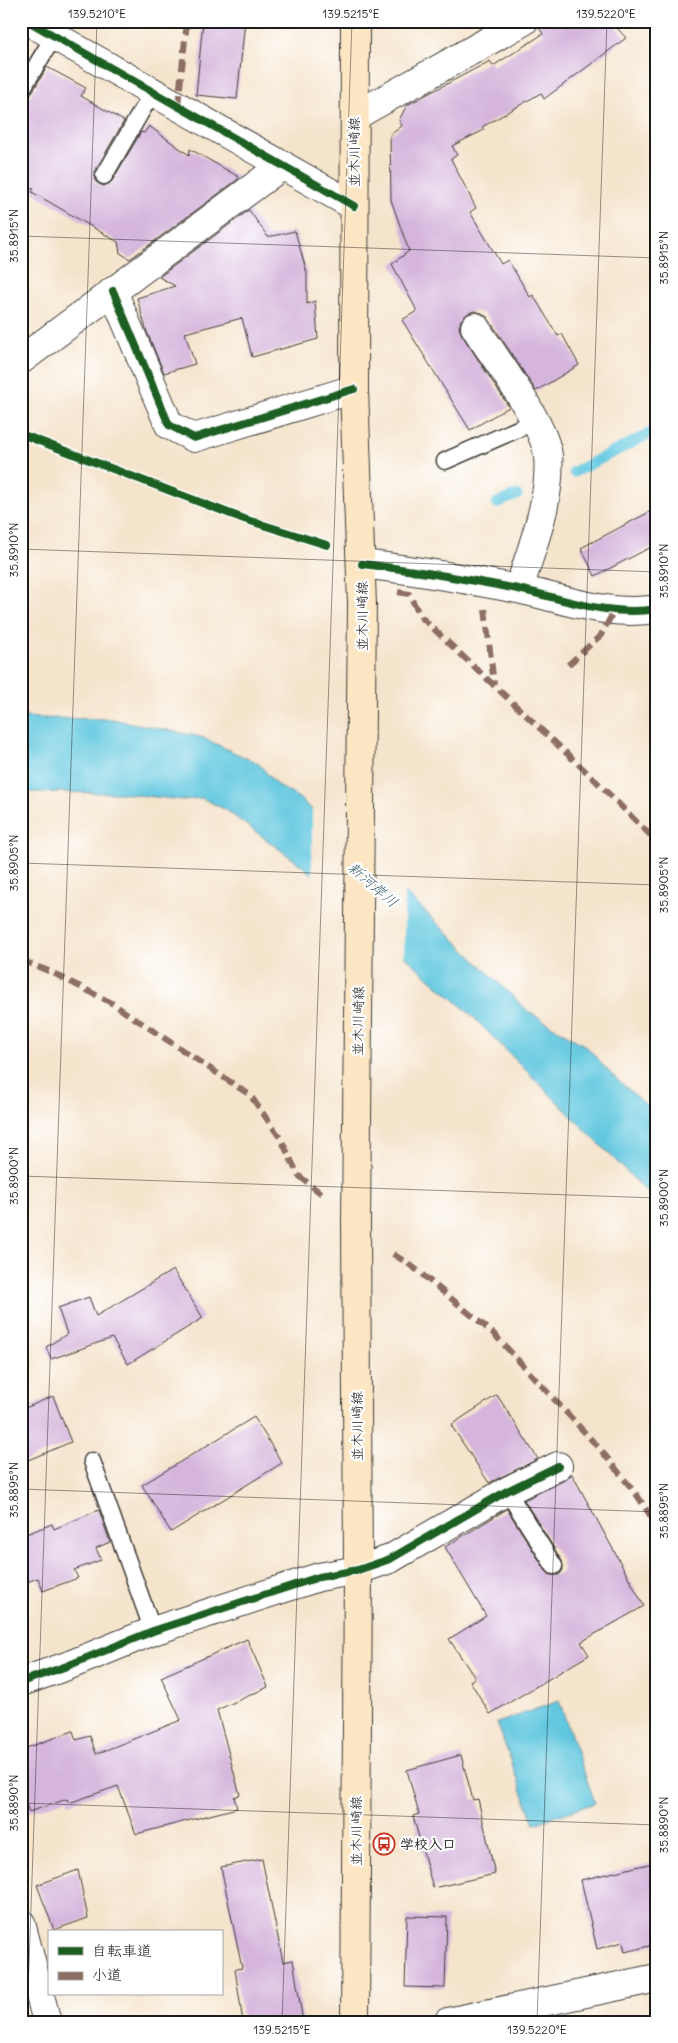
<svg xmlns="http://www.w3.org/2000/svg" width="678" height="2043" font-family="Delius,'Klee One',sans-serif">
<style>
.water{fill:#61c7df;stroke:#3e727e}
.pier{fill:#f5e4cc}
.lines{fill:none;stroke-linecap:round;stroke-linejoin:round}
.stream{stroke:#61c7df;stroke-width:11}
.building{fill:#d5b5dc}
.service-casing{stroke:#3d3a36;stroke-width:19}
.minor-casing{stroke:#3d3a36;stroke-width:30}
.secondary-casing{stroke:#3d3a36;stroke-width:30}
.service{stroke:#fff;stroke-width:16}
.minor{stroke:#fff;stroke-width:28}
.secondary{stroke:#fce6c4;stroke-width:28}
.quiet{stroke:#8d6e63;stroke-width:6;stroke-dasharray:12 6;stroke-linecap:butt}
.cycleway-casing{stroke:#fff;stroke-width:11}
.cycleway{stroke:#1b5e20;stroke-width:8}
.ticks{fill:none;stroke:#1c1c1c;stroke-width:1;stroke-opacity:0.45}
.labels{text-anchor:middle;stroke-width:4.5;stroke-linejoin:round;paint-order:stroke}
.street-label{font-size:14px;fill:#1c1c1c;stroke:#fff}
.poi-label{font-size:14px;font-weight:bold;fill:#1c1c1c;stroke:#fff;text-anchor:start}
.water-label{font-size:15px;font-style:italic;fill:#38606a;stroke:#fff}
.neatline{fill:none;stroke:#1c1c1c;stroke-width:2}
.ticks-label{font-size:12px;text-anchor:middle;fill:#1c1c1c}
</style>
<rect width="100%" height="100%" fill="#fff"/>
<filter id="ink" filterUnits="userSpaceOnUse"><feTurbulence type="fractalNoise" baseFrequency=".02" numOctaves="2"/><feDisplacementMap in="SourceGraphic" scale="10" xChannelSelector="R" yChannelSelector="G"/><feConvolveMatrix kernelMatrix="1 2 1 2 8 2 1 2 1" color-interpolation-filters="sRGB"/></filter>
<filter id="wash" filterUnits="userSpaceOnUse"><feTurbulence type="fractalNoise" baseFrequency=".0096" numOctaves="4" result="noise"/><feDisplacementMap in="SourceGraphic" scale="20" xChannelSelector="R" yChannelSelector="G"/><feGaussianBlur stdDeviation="1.12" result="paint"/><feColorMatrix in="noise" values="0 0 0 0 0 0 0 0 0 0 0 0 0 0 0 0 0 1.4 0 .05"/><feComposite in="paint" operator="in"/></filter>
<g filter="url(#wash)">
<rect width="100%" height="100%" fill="#f5e4cc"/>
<g class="water">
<path d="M21,716L37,718L112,719L201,737L259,764L277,785L299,798L409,896L529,1012L587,1047L610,1073L657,1115V1202L469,1013L301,865L226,810L202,798L183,800L119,793L21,792Z"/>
<path d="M559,1701L595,1803L534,1824L497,1723Z"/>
</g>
<path class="pier" d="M312,807L404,888V960L312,878Z"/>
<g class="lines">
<g class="stream">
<path d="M574,472L657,430"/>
<path d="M497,503L517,495"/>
</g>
</g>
<g id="blocks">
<g class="building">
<path d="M203,21H245L237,99L196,95Z"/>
<path d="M540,21H611L626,38L544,99L541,93L482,127L484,130L452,146L457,155L451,159L476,208L470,212L501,264L508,260L530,297L533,295L558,336L562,334L579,365L536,391L488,318L482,313L474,311L467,314L461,320L459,328L462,335L509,407L470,430L402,320L417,311L392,264L409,251L391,200L390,135L402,126L399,120L407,105L490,61L493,66L543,34L538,26Z"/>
<path d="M47,67L86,88L81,96L124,121L95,171V181L99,184L104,186L112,181L141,132L144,133L149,126L189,155L190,149L239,177L237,180L130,259L120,253L118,242L32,192L34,189L21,182V101L30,96Z"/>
<path d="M249,210L268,237L295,231L307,273V304L315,301L318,339L252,357L242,318L185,333L195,364L164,373L147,332L137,298L175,286L159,277Z"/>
<path d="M657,508V544L595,576L581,548Z"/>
<path d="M173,1270L203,1318L128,1364L112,1338L51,1359L46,1347L67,1334L58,1308L89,1297L96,1316Z"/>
<path d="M497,1395L538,1459L489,1483L451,1425Z"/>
<path d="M53,1396L71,1442L21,1463V1410Z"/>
<path d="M254,1417L282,1463L171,1532L142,1485Z"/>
<path d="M572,1474L644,1606L581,1642L589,1655L490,1714L470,1681L475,1678L449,1639L486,1616L445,1547L507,1509L546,1571L550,1575H559L563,1570L562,1561L524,1500L565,1480Z"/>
<path d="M99,1510L110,1542L96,1548L101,1560L74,1570L78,1578L43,1591L38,1578L21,1584V1536L52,1524L54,1529Z"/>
<path d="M247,1639L268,1687L217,1710L240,1795L234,1797L237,1808L136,1834L118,1786L69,1803L67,1799L29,1812L21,1792V1750L73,1731L76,1740L90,1736L96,1754L181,1720L161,1677Z"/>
<path d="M461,1755L473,1800L478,1799L495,1874L433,1888L413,1816L419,1814L407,1770Z"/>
<path d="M262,1859L283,1962L293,1960L303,2022H243L235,1969L242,1968L221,1867Z"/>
<path d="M657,1862V1944L625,1952L623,1942L597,1949L581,1880Z"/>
<path d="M78,1870L88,1918L54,1930L37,1885Z"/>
<path d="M407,1916L447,1917L445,1988L405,1987Z"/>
</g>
</g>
</g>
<g filter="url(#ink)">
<use href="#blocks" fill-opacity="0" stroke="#3d3a36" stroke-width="1"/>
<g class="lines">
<g class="service-casing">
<g id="service">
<path d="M21,91L54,36"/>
<path d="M104,176L153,91"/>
<path d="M445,461L536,421"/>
<path d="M92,1461L153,1631"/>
<path d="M507,1491L554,1566"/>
</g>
</g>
<g class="minor-casing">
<g id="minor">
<path d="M28,21L354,206"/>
<path d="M355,116L524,21"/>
<path d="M113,291L169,425L194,438L354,389"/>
<path d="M475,327C493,356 545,424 548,456C552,499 531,549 519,589"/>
<path d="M21,360L283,165"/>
<path d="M362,564C414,570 466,579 518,589C565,599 608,617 657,609"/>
<path d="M21,1682L67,1666L153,1631L319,1577L358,1570L390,1559L507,1491L558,1466"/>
<path d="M21,1923L47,2022"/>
<path d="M448,2022L657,1978"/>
</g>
</g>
<g class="secondary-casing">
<path id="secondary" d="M355,21L354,389L362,604L356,1222L358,1570L355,2022"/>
</g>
<use href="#service" class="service"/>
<use href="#minor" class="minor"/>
<use href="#secondary" class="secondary"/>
<g class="quiet">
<path d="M178,106L187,21"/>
<path d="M398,592L409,594L421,617L593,778L657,842"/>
<path d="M485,609L494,684"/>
<path d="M568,665L601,635L614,611"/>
<path d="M21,960L51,972L110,1002L250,1095L281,1139L298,1175L323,1195"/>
<path d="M393,1254L413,1267L493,1333L600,1449L637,1495L657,1526"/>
</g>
<g class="cycleway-casing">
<g id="cycleway">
<path d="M28,21L354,206"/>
<path d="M113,291L169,425L194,438L354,389"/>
<path d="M21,434L244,519L327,545"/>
<path d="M362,564C414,570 466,579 518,589C565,599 608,617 657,609"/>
<path d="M21,1682L67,1666L153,1631L319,1577L358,1570L390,1559L507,1491L558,1466"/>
</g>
</g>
<use href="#cycleway" class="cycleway"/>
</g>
</g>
<path class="ticks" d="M21,236L657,258M21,549L657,572M21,863L657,885M21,1176L657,1198M21,1489L657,1512M21,1803L657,1825M27,2022L97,21M282,2022L352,21M537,2022L607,21"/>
<defs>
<g id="bus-ring" transform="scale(1.125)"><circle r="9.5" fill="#fff" stroke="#c8321e" stroke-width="1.5"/><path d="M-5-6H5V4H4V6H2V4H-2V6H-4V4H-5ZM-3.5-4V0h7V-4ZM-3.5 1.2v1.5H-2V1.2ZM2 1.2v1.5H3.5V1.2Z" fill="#c8321e"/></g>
</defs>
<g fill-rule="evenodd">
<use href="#bus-ring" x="384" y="1844"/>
</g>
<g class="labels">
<g class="street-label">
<text transform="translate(354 152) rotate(-90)" y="5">並木川崎線</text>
<text transform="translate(362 616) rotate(-90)" y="5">並木川崎線</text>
<text transform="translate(358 1021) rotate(-89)" y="5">並木川崎線</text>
<text transform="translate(357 1426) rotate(-90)" y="5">並木川崎線</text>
<text transform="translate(356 1831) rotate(-90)" y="5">並木川崎線</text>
</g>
<g class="poi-label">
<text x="400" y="1849">学校入口</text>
</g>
<g class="water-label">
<text transform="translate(373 885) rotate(41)" y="5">新河岸川</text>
</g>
</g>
<rect width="678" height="2043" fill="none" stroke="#fff" stroke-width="55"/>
<rect x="48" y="1930" width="175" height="65" fill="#ffffff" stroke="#a4a4a4"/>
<rect x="58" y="1947" width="25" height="8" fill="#1b5e20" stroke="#a4a4a4"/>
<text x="92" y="1956" font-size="15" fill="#1c1c1c">自転車道</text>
<rect x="58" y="1972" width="25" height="8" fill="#8d6e63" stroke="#a4a4a4"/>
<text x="92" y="1980" font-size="15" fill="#1c1c1c">小道</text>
<rect x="28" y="28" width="622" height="1988" class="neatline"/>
<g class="ticks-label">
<text x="97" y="18">139.5210°E</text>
<text x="351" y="18">139.5215°E</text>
<text x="606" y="18">139.5220°E</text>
<text transform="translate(14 236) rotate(-90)" y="4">35.8915°N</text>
<text transform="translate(664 258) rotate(-90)" y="4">35.8915°N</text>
<text transform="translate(14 550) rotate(-90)" y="4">35.8910°N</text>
<text transform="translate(664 571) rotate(-90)" y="4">35.8910°N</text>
<text transform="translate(14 863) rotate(-90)" y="4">35.8905°N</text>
<text transform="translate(664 885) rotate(-90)" y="4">35.8905°N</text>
<text transform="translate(14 1176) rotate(-90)" y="4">35.8900°N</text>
<text transform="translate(664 1198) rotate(-90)" y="4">35.8900°N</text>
<text transform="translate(14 1490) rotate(-90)" y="4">35.8895°N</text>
<text transform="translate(664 1511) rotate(-90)" y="4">35.8895°N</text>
<text transform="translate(14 1803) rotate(-90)" y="4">35.8890°N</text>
<text transform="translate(664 1825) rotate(-90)" y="4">35.8890°N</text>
<text x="282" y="2034">139.5215°E</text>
<text x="537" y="2034">139.5220°E</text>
</g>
</svg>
